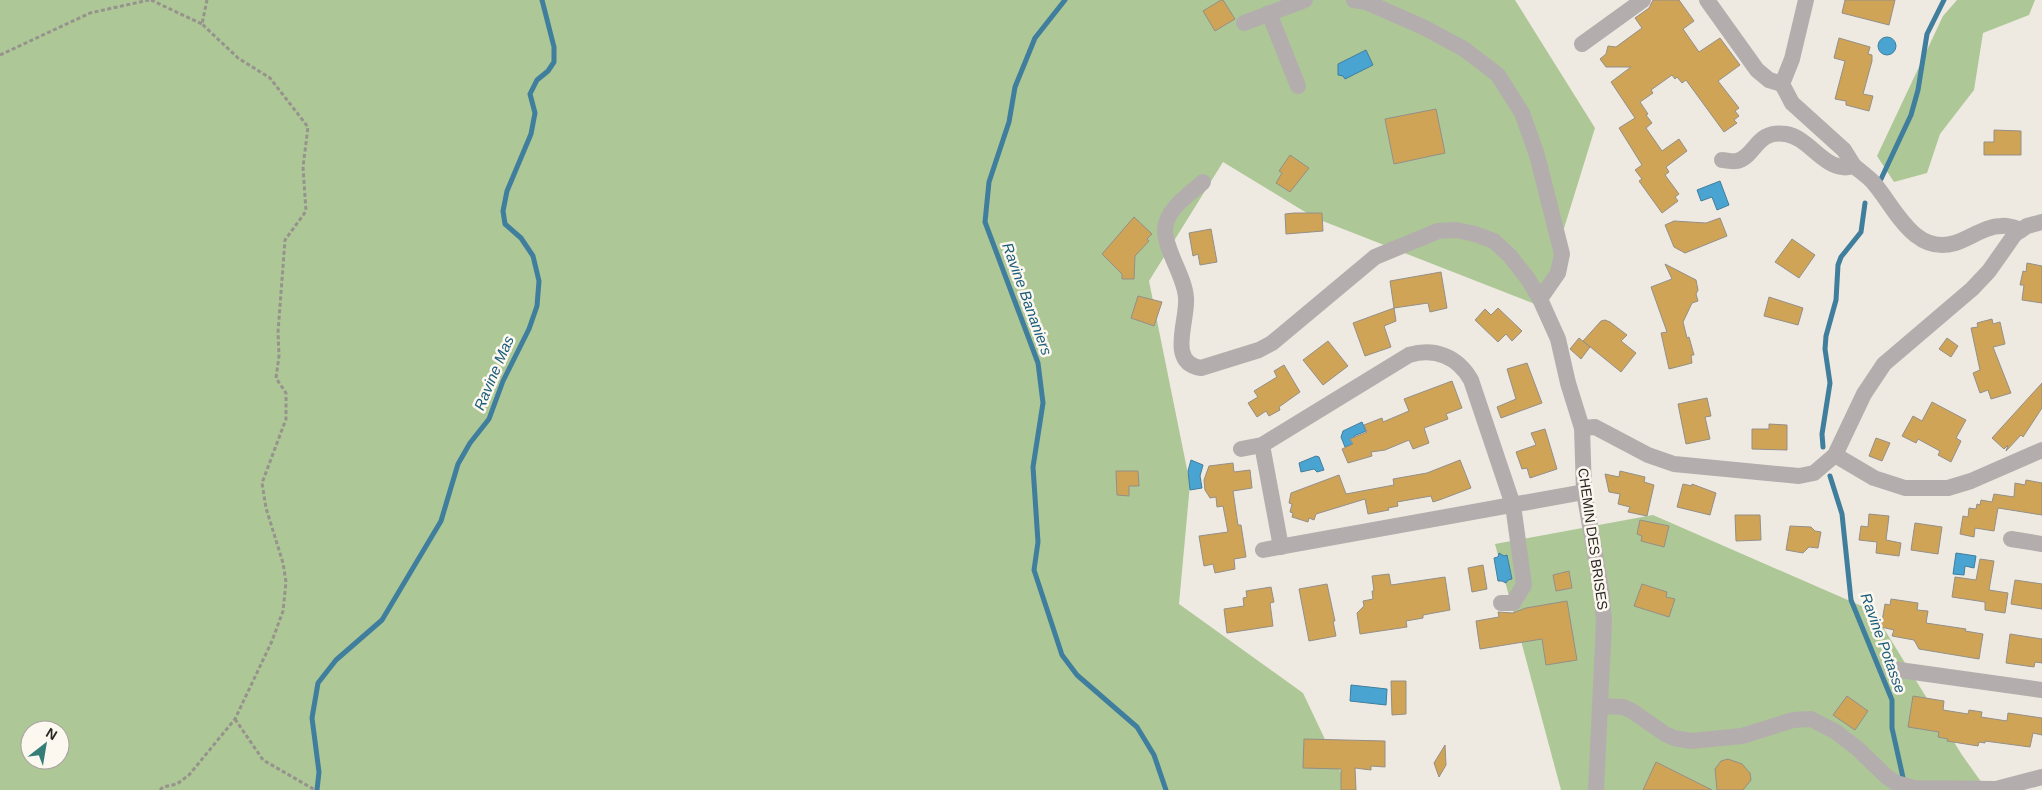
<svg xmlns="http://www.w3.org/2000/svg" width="2042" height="790" font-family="Arial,sans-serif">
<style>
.green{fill:#aec797;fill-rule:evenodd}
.water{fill:#4aa4d1;stroke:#407e9d}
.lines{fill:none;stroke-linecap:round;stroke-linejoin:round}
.stream{stroke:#407e9d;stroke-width:5}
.building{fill:#cfa456;stroke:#948f88}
.path{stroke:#96938c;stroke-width:3;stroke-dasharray:4 2.5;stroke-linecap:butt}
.minor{stroke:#b3aead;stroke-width:16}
.labels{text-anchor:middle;stroke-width:5;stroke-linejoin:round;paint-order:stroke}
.street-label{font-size:14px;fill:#292724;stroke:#fcf7ef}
.water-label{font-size:15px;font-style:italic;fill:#185c7c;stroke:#fcf7ef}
</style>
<rect width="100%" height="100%" fill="#efeae1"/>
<g class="green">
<path d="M0,0H1515L1595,128L1540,306L1315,218L1223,162L1149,281L1190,484L1179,604L1303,693L1349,790H0ZM30,730H60V760H30Z"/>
<path d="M1957,0H2035L2029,15L1983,33L1974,90L1940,134L1927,173L1894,182L1877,156L1943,16Z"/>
<path d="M1653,515L1873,611L1962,755L1987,790H1561L1495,544Z"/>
</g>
<g class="water">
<circle cx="1887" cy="46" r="9"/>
<path d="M1366,50L1373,65L1345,79L1343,76L1338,75V64Z"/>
<path d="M1720,181L1729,205L1717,210L1712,197L1701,201L1697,190Z"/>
<path d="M1362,422L1366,431L1354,436L1355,443L1345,447L1341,437L1343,431Z"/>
<path d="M1316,456L1319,457L1324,470L1317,472L1314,469L1301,472L1299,463Z"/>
<path d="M1191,460L1203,465L1200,476L1202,488L1190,490L1188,471Z"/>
<path d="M1499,553L1504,556L1507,555L1512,579L1508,580L1506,583L1502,581H1498L1494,558L1498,557Z"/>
<path d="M1956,553L1976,556L1974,568L1965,566L1964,575L1953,574Z"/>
<path d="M1351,685L1387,689L1386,705L1350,701Z"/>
</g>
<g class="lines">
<g class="stream">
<path d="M1065,0L1035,38L1015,87L1009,122L989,182L985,222L1038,363L1043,403L1033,467L1038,542L1034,570L1062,655L1077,675L1137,727L1154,755L1166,790"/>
<path d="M1881,179L1911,115L1918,90L1927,34L1944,0"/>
<path d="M1823,447L1822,434L1830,383L1825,349L1826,336L1836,300L1838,265L1841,257L1861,232L1865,203"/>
<path d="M1830,476L1842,514L1851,600L1892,700V728L1904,782"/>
<path d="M317,790L319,772L312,718L318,683L336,660L382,620L441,521L458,464L470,443L489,419L503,381L529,329L537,306L539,281L533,256L521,238L505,224L503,211L507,191L531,134L535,113L530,94L537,80L548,71L554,62V47L542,0"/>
</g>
</g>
<g class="building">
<path d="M1221,0H1223L1235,19L1215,31L1203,11Z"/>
<path d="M1653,0H1679L1694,21L1683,29L1699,52L1720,38L1740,65L1718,81L1739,108L1735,111L1739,116L1734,120L1737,123L1724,132L1686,80L1682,83L1677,77L1675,79L1672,75L1651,90L1653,93L1640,102L1648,114L1646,115L1652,123L1646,128L1662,151L1679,139L1687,151L1666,167L1669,172L1665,175L1679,194L1675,197L1678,201L1662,213L1639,181L1642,179L1635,170L1642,165L1619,128L1635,118L1611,82L1631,67H1606L1600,59L1606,54L1608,46L1616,47L1642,28L1635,18L1649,8Z"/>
<path d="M1845,0H1895L1889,25L1842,13Z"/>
<path d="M1839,38L1870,47L1868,54L1872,55V61L1863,94L1873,96L1869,111L1846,105V101L1835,99L1845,61L1834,58Z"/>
<path d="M1436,109L1445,153L1394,164L1385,119Z"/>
<path d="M1994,130L2021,131V155H1984V142H1994Z"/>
<path d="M1290,155L1309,168L1290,192L1276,183L1282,173L1279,171Z"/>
<path d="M1294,213H1322L1323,231L1286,234L1285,214Z"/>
<path d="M1134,217L1152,234L1147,239L1149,241L1135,256L1134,279H1122V274L1102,254Z"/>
<path d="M1720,218L1727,236L1685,253L1674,247L1665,225L1674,221L1706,223Z"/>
<path d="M1211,229L1217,262L1200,265L1198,254L1193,256L1189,233Z"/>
<path d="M1792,239L1815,255L1799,278L1775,262Z"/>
<path d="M2027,263L2042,266V303L2022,300L2024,285H2020L2023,271L2026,272Z"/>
<path d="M1665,264L1696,280L1698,290L1696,294L1698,301L1692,303L1683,322L1687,338L1689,337L1694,355H1691L1692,363L1669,369L1661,333L1667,332L1651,287L1672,279Z"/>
<path d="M1441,272L1447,308L1430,312L1428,303L1394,308L1390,281Z"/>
<path d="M1138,296L1162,302L1154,326L1131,318Z"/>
<path d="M1769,297L1803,308L1798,325L1764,316Z"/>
<path d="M1394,308L1396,321L1384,326L1391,347L1365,356L1353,323Z"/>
<path d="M1498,308L1522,331L1512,341L1506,334L1498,342L1475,320L1485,309L1491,315Z"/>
<path d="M1992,319L1993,324L2000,322L2005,344L1993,347L2011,393L1991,399L1988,390L1980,393L1973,373L1980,370L1971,328L1978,327L1977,323Z"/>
<path d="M1605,320L1610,322L1627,335L1621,341L1636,353L1621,372L1583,341L1601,321Z"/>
<path d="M1579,338L1590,347L1581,359L1570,349Z"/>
<path d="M1947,338L1958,346L1951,357L1939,349Z"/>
<path d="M1328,341L1348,366L1323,385L1303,360Z"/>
<path d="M1527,363L1542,403L1501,418L1497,407L1516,399L1507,369Z"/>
<path d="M1284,365L1300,392L1279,407L1280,410L1269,416L1266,411L1257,417L1248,403L1258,397L1254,391L1277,377L1274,371Z"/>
<path d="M1452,381L1462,408L1446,414L1448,419L1424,428L1429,443L1413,449L1409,440L1385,450L1371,452L1372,456L1348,463L1342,449L1353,444L1350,439L1367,432L1364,425L1382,418L1383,422L1409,411L1404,399Z"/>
<path d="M2042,383V408L2023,437L2021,435L2006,451L2008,445L2004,449L1992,438Z"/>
<path d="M1707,398L1711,416L1705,417L1710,439L1686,444L1678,404Z"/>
<path d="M1932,402L1966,420L1956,438L1961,441L1951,462L1938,455L1940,451L1918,439L1916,443L1902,436L1913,416L1922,421Z"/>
<path d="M1769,424L1787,425V450L1752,449V429H1769Z"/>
<path d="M1545,429L1557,469L1530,478L1527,468L1522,469L1516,452L1536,445L1531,433Z"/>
<path d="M1876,438L1890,443L1882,461L1869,456Z"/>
<path d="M1460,460L1471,488L1442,499L1433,502L1431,496L1397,502L1398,506L1388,508L1389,510L1368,514L1365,499L1316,514L1314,520L1309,518L1308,522L1292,517L1293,513L1290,512L1292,504L1289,503L1291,493L1339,475L1346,494L1394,485L1393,479L1427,473Z"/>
<path d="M1233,463L1234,472L1250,470L1252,488L1233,491L1238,525H1241L1246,557L1234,559L1235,569L1215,573L1213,564L1204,566L1199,536L1228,532L1223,506L1217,507L1216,497L1210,498L1205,490L1204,480L1209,466Z"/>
<path d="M1116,471H1138L1139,486H1129V496L1117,495Z"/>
<path d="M1620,471L1645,477L1644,482L1654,485L1647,516L1628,512L1630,507L1618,504L1620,494L1609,492L1605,474L1619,477Z"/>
<path d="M2026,480L2042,483V515L1998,508L1994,531L1975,528L1974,537L1960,534L1963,516L1968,517L1969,508L1976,509L1977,504L1980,505L1981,500L1992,502L1994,494L2014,497L2015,483L2025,485Z"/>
<path d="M1683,484L1692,486V484L1716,493L1710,515L1677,507Z"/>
<path d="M1869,514L1889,516L1886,540L1901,543L1899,556L1876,553L1877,542L1859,540L1861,526L1868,527Z"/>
<path d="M1735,515H1760L1761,540L1736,541Z"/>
<path d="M1640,520L1669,526L1664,547L1641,541L1642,536L1637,534Z"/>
<path d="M1915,523L1942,527L1938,554L1911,550Z"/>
<path d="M1790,526L1811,527L1815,531L1821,532L1818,548L1809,547L1803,553L1786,550Z"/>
<path d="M1980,559L1994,561L1989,590L2008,593L2005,613L1985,610V602L1952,597L1955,577L1976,580Z"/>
<path d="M1483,565L1487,589L1472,592L1468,568Z"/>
<path d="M1569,571L1572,588L1556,591L1553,575Z"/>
<path d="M1389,574L1391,585L1445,577L1450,610L1423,615V618L1406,621L1407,627L1360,634L1357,613L1364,606L1363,601L1373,599L1372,591H1374L1372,576Z"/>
<path d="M2015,580L2042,584V609L2011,604Z"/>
<path d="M1327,584L1335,621H1333L1336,636L1309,641L1299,589Z"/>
<path d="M1642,584L1667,592L1666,597L1675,599L1669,617L1634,606Z"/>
<path d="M1271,587L1274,602L1270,603L1273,626L1227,633L1224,609L1244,606L1243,598L1247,597L1246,591Z"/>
<path d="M1891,599L1918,603L1917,610L1928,611L1926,623L1966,629L1965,631L1983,634L1979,659L1919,649L1914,640L1892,636L1894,630L1881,627L1885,604L1890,605Z"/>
<path d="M1567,601L1577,660L1546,665L1542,639L1480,649L1476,621L1499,617L1498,612L1513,613L1526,608Z"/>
<path d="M2010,634L2042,639V663L2035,662L2034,667L2006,663Z"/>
<path d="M1391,681H1406V714L1392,715Z"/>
<path d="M1847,696L1868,711L1855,730L1833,715Z"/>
<path d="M1913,696L1944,701L1943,710L1968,714L1969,710L1982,712L1981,717L2007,721L2008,713L2042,718V735L2033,733L2030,747L1985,741V743L1979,742L1978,746L1947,741L1948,739L1938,737L1939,732L1908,727Z"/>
<path d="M1304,739L1385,741V767L1371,766V770L1355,768L1356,790H1341V769L1303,768Z"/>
<path d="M1445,745L1446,765L1439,777L1434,763Z"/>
<path d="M1728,759L1742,764L1750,773L1751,780L1743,790H1717L1715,769L1721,761Z"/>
<path d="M1656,762L1712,790H1643Z"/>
</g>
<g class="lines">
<g class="path">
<path d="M151,0L202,24"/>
<path d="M0,55L90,13L149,0"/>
<path d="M235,719L263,760L315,790"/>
<path d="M160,790L163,787L177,784L189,775L235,719L272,641L283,611L286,582L283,563L266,508L262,483L286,419V393L276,378L279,356L278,332L285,240L306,211L303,167L308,127L270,78L238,58L202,24L207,0"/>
</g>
<g class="minor">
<path d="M1354,0L1366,2L1423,27L1464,49L1498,75L1522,113L1537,155L1562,254L1558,273L1540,299"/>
<path d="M1707,0L1757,70L1769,80L1782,84"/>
<path d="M1806,0L1792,59L1782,84L1792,103L1844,150L1854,166"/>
<path d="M1269,13L1298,86"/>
<path d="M1244,23L1305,0"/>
<path d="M1582,44L1643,0"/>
<path d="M1722,160C1726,160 1732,162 1737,161C1756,156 1756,129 1786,134C1811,138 1826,175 1854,166C1860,171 1867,176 1872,181C1894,205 1913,256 1955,243C1971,238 1985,226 2002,226C2008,225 2015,228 2021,230"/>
<path d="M1203,182C1190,194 1166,209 1165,229C1164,249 1185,276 1186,298C1188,321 1167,363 1201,368L1259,350L1272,343L1375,257L1438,231L1456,230L1475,234L1494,241L1510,256L1528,279L1540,299L1558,339L1568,383L1582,428L1584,492L1601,588L1604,621L1596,790"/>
<path d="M1582,428L1595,427L1648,455L1674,464L1799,476L1814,473L1835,455L1864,394L1884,364L1972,289L1989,271L2015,234L2027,226L2042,222"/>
<path d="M1262,445L1281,547"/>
<path d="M1241,449L1262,445L1409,355C1435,347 1458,357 1471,380L1513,505L1524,585L1513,603H1501"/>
<path d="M1835,455L1874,478L1905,488H1948L1971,481L2042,450"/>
<path d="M2011,539L2042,544"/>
<path d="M1263,550L1584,492"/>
<path d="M1892,669L2042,690"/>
<path d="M1600,706L1623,707L1632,711L1665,734L1674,738L1691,741L1742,736L1793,720L1811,719L1836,732L1858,749L1887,777L1896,783L1914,788L1996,789L2042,777"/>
</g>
</g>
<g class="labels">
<g class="street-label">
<text transform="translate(1593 539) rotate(82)" y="5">CHEMIN DES BRISES</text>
</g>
<g class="water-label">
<text transform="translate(1027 299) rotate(70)" y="5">Ravine Bananiers</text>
<text transform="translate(494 373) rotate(-67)" y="5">Ravine Mas</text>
<text transform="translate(1883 643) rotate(70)" y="5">Ravine Potasse</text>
</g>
</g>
<g transform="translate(45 745) rotate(31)"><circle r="24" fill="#fcf7ef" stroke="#a8a49e"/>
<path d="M0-4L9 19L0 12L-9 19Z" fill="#357d77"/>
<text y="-8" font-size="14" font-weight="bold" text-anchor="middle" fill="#292724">N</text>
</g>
</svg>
